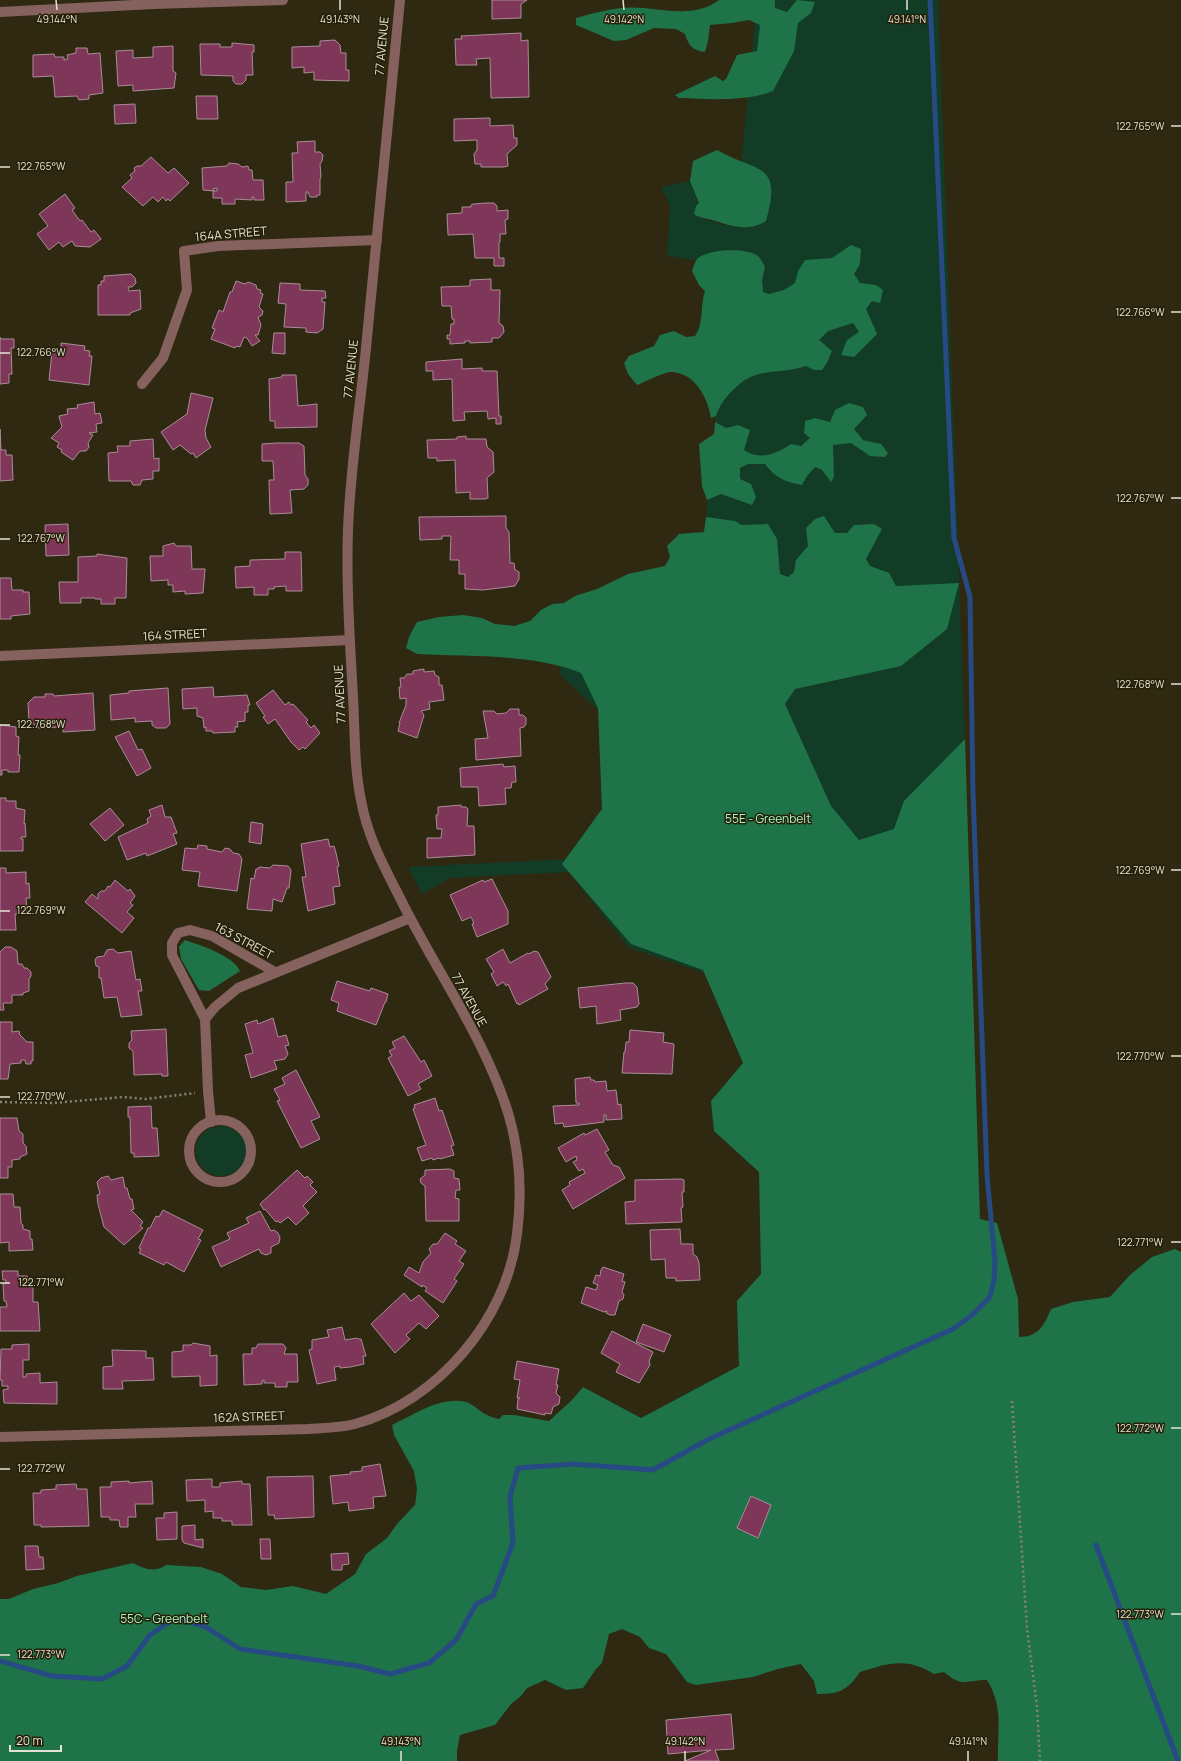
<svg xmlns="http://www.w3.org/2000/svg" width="1181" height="1761" font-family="Manrope,sans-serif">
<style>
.green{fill:#123c26}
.forest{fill:#1e7348}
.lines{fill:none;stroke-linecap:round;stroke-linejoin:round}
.stream{stroke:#274a84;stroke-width:5}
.building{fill:#7e3758;stroke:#aa8c98}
.path{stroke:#8a8572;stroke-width:2.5;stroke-dasharray:2 3;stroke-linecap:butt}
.minor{stroke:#86625e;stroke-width:10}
.ticks{fill:none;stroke:#e5e2d4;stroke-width:1.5}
.labels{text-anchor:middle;stroke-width:3;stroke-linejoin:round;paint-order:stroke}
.street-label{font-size:12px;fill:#e5e2d4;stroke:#251f07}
.park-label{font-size:12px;fill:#a7fac7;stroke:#251f07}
.ticks-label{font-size:10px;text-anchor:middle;fill:#e5e2d4;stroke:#251f07;stroke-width:3;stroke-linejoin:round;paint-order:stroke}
</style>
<rect width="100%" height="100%" fill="#2f2911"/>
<g class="green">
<path d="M757,0H938L965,739L932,773L962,1408L641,1418L739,1366L737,1301L761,1274L759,1172L714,1131L711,1101L743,1063L705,973L629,948L569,872L450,878L422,894L408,867L566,859L602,809L598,710L560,675V659L698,596L732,250L707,253L697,260L683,259L667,255L670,205L661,187L690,181L699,203L698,217L724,225L735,226Z"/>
<circle cx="221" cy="1151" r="25"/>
</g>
<g class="forest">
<path d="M719,0H775V8L787,12L797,0L815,2L811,13L798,23L794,51L773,91C745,102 710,99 679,98L675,95L715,76L723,81L726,79L737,55L757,51L760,25L749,20L732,23L710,25L708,41L705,52C692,50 689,46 685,34L676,29L654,28L626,40L614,41L576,25V18C590,14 606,10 621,8C654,4 689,22 719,0Z"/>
<path d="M717,150C757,173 783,161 766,221C749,232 730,226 712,220C705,218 699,218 694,214L696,206L699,203L690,181L693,161Z"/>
<path d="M851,245L861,249L860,264L854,274L860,283L876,285L883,290L880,303L872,301L866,309L877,334L854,357L841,355L847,340L859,332L853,323L828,331L819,340L832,351L827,363L822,370H814L806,366C776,376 756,365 732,391C724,399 720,405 716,416L711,418C708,398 695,373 672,372C665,371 645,382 637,385L628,374L624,363L629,356L654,346L660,335L674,331L686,337L695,336C704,324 700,305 705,291L699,285L692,271C693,268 695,262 697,259C707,249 746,247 758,256C761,259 763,264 765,267L762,280L763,292L769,294L784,290L795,283L798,271L805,260L832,258Z"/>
<path d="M849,403L863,407L867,415L854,429L863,440L881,444L888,453L885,457L870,456L851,443L833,445L834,477L831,482L822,470L815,467L807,476L802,485C786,482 775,478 765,464H748L740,468V479L751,484L756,497L752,505L721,494L707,500L702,486L699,444L714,434L715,422L726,428L738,425L750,430L744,450C760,461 776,454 791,444L801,446L810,438L804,433L805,421L815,418L830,422L835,410Z"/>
<path d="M824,516L835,533H847L854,525L874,524L882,529L866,559L870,566L889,573L896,586L959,583L947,629L901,666L795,689L785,704L831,806L859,840L894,829L904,801L965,739L980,1219L997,1223L1018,1299L1019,1337C1039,1337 1044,1325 1051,1309L1073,1302L1110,1297L1130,1275L1152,1257L1175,1249L1181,1252V1761H998C997,1731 1004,1707 987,1680C965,1680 963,1688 944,1672L934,1674C907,1657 888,1663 860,1672C847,1691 839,1694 817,1694L814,1681L801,1664L778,1669L753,1677L696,1685L687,1682L666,1654L649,1648L640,1637L622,1629L609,1634L602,1663L596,1669L583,1688L566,1690L545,1680L527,1688L520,1697L511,1704L495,1725L460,1735L457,1751V1761H0V1599H9L33,1589L58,1583L77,1576L133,1563C144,1569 155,1573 166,1565L201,1567L222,1574L241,1587L266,1590L293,1586L326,1594L355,1574L366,1554L387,1538L397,1524L415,1505L417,1489L414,1471L394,1435L392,1425C414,1415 440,1396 466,1402C475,1405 479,1411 487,1415C490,1417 495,1418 499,1419L503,1415H514L549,1421L572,1400L583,1387L641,1418L739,1366L737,1301L761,1274L759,1172L714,1131L711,1101L743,1063L703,970L631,944L562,864L602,809L598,708L581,673C530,653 471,657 417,654L406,648L409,637L417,622L439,617L463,615L482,618L495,624L514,626L530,621L541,610L552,604L564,603L575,596L597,589L628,574L665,566L670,557L667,546L679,534L704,532L706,517L735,521L741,525L768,524L777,539L780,574L788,577L794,572L796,560L808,546L806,528L815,519Z"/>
<path d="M185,940C200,945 234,956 240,971L209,991L199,990L181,959L179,947Z"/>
</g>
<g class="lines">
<g class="stream">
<path d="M1096,1545L1178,1761"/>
<path d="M0,1661L52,1676L102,1679L127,1666L150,1635L175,1618L204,1626L240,1649L358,1666L390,1674L429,1663L456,1640L476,1604L493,1596L513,1543L510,1497L518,1468L573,1464L653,1470L709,1439L953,1329L972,1315L990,1297L994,1280L995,1262L987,1175L973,792L970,597L954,538L930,0"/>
</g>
</g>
<g class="building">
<path d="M492,0H527L521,4V18L492,19Z"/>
<path d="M521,33V41L528,40L529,97L491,98L490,58L476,59L477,65H456L455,39H462L461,36Z"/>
<path d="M335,40L340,45L341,53H346V70H349V81L314,80V72L304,73V67L292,68V47L320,46V41Z"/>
<path d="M232,43L254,45V52H252L253,75H246V80L242,84H236L233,81V76L201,75L200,44H220V47H232Z"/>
<path d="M173,46V71L176,73L174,88L133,91V85L118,86L116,51L133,50V58L153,57V47Z"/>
<path d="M76,48H87L88,54L100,53L103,93L89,95V99L79,100L77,96L55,97L53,76L33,77V55L54,54L55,57H64V60L68,59L67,55L76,53Z"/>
<path d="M196,96H217L218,119H197Z"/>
<path d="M135,104L136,123L115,124L114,105Z"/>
<path d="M490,118V126L513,125L514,138H517V145L507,154L508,166L504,167H481V164H475L474,154L477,150V140L454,141V119Z"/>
<path d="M315,141V152H320L323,155L322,161L320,164L321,177L320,179V195H317V197H310L308,192H306V201L286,202V182H293L292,153H298L297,142Z"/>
<path d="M151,157L168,173L174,168L189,183L170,201L168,199L166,201L163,197L158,202L153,197L143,206L122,187L132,178L130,175L135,171L134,168L137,166H141Z"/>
<path d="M229,163L238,164L242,167L248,166L249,170H252L253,180H263L264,200H254V197H252V200L235,199V204H222V198H213V191H217V188L213,189L214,191L203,190L202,168L227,166Z"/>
<path d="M65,194L75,208L72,210L80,221L82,220L91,232L94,230L101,239L90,247L75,246L72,241L63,247L59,242L49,250L37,234L48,226L39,214Z"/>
<path d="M487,203H494L497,206V211L508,210V219L505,220L506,234H500V242H499V258H504V266H494V258H475L473,234L448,235L447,214L462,213V207H471V205L473,204Z"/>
<path d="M131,274L135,278L136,283L132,287H128L129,291L140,290L141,309L130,313V315H98V285H101V281H104V276Z"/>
<path d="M491,279V290H500L499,323L503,326L504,332L499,338H492V342L470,343V341H465V343L450,344V339H447V335H450L451,324H454V319H452L451,306H442L441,287L470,286V280Z"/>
<path d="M236,281L245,284L248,282L256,285L257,289L261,290L260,293L263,294L259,307L263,311L262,315L258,317L261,325L258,335H255L260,341L252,346L247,338L244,337L240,347L236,346L235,348L211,339L215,329L212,328L219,310L223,312L230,292H232Z"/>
<path d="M280,283L300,284V290L325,291L326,298H322V302H325L323,329L317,333L306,332V328L284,327L286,304L278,303Z"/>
<path d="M274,333H285V354L272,353Z"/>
<path d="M0,337L1,339H14V348H11L12,374H9V383L0,384Z"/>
<path d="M61,343L85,346L84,350L90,351L89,356H92L89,385L49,380L52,352L61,353Z"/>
<path d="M462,359V369L482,368V371H497L499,416H501V424H496V418L488,419L487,411L464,412L465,420L453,421L452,379L433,380V371H426V362Z"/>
<path d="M282,375H296L298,406L317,404V427L275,428V421H270L269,379L282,377Z"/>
<path d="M191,393L213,398L205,430L206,438L211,447L196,458L193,453L191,454L180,445L173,450L161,432L187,414Z"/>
<path d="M94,402L95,414L100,413L102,423L96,424L97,432L89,433L93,435L88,443L89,447L86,451H80L73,460L61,452L62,450L57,447L59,443L51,438L62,427L59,416L68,414L67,409L78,408L77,405Z"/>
<path d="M0,429L1,450H6V455H12L13,480L0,481Z"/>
<path d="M466,436V439H486L487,447L493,452L494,472L487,478L488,498L485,499H470V492L456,493L455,460L437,461V458H428L427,440L457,439V437Z"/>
<path d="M153,439L154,459L159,458V471H153V479L142,480L140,485H133L131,481H109L108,453L118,452L117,446H130V441Z"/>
<path d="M276,443H299L304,446L305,475L308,479V485L304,489L290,490L292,513L270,514L269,480H274L273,461H262V444Z"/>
<path d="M506,516V528L509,532L510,563H514L515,570L519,572V579L515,586L483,590L465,589V574H459V560H450L451,536H442V539L420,540L419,517Z"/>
<path d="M68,524L69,555L46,556L45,525Z"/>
<path d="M174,543L176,546H191L192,569H205L203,593L185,594V591L173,592V585H168V580L151,581L150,556H163V546Z"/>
<path d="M285,552H301L302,591H286V586L274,587V589H268V595H254V587L236,588L235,567L250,566V560L285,559Z"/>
<path d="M97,554L127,558L126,598H115V604H101V599H95V598H81V603H60L59,582H78V557L97,556Z"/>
<path d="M0,578H11L12,590H23V592H29L30,614L11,616V619H0Z"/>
<path d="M424,669V672L434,671L435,675L439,677V685H442L444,700L429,702L430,709L421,711L424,715L417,738L398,731L400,723H399L406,705V698L400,699L399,687H401L400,678H404L407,674H413V671Z"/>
<path d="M213,687L214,697L247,695L250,705H248V712H245V721L237,722L238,727H235V732L213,733L212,731H206V727L204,728L203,718L197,716V708L183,709L182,689Z"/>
<path d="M168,688L170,724L166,728H156L152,725V721L135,722V718L111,720L110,695L129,693V691Z"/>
<path d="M273,690L285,705L289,702L291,705L293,704L308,720L306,722L311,728L314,725L320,733L305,749L303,747L299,750L291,742L275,719L268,724L263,717L265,716L256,703Z"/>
<path d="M93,693L95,730L63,732V727L39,728L29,721L28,703L34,697H45V694H53L54,696Z"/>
<path d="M510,709H519V715H523L526,718V724L524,727L520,728L521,756L476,760L475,739L488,738L483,711H494L497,714L506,713Z"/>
<path d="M0,725L16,727V736L19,737L18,755H20L19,772H8V770H2V775H0Z"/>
<path d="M129,731L138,750L142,749L151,768L137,776L115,737Z"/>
<path d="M503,764L504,767L515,766L516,782H512L511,788H505L506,804L479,806L478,787H461L460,768Z"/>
<path d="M0,798H6V801H16V808L25,810L24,824L25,823L26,837H21V839H23V851H0Z"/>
<path d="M162,805L165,817H171L177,833L173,834L177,844L147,856L146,853L127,860L118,837L148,823L147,819L151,816L149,810Z"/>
<path d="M461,805V807H466L468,809L467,826H474L475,855L427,858V838H441L442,829H437L436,815H438V807Z"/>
<path d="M110,808L124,825L105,841L90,824Z"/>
<path d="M251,822L263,824L261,844L249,842Z"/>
<path d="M328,839L330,847L334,846L336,853L339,866L337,867L340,886L333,887L335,904L308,911L302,877H306L301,844Z"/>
<path d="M198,845L207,846V849L222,852L225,848L230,849L233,853L239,854L242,859L237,891L198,886L200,872L182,870L185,848L197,849Z"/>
<path d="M273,865L288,866L291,870L289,888H287L282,902L273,899L272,911L247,909L251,878L254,879L256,869H258L259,867L270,868Z"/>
<path d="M0,868H6V873L26,872V884L29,883L30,898H26L27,914H15L16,930H0Z"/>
<path d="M492,879L508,911V924L477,937L472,924L474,923L471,917L462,921L450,895L483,880L484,882Z"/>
<path d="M115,880L128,891L130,889L135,896L130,903L133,905L127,912L134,918L122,933L85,902L92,894L98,899V894L101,891H105L108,886L110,887Z"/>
<path d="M5,947H11L17,951L18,964H22L24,968H27L31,972V976L29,979V991L23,993V995H12V1003H3L4,1010H0V952Z"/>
<path d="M113,949L118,953L131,951L136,980L140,979L142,991H138L142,1015L121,1017L117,997L104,998L101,978H99V967L96,966L95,960L97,957L104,956L107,950Z"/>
<path d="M503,949L510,963L528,953L529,954L534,951L538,952L551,977L545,984L548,989L519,1005L518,1003L517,1004L508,984L506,986L503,982L497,986L491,974L494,972L486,959Z"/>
<path d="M337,981L370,991L371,988L388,994L386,1002H385L376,1025L337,1011L339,1003L331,1000Z"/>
<path d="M625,983H633L637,987L639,1004L637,1007L620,1010L621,1020L597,1024L596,1006L580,1008L578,988Z"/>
<path d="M273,1018L278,1037L286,1035L289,1045L285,1046L288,1054L285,1059L274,1061L277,1069L251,1078L245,1055L253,1053L245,1024L257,1020L258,1024Z"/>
<path d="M0,1022H12V1032L19,1031L20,1035L27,1042H33V1061H31V1064H26L25,1060H21V1063L10,1064L8,1079H0Z"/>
<path d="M166,1029L168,1076H162V1074L134,1075L133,1051L129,1048V1043L132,1040L131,1031Z"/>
<path d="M630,1030L664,1033L663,1042L674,1044L672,1074L622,1073L624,1052H625L626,1042H629Z"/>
<path d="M404,1036L421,1062L424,1060L432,1076L418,1084L421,1089L408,1096L388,1058L392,1056L389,1051L395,1048L392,1042Z"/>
<path d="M296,1070L320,1117L311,1121L320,1139L301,1148L277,1101L280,1100L274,1089L285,1084L282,1078Z"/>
<path d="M590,1077L591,1080H594L595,1082L606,1081L607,1091L616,1090L618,1105L621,1104L622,1119L606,1120V1115H604V1122L564,1127L563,1123L555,1124L553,1106L579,1105V1103H576L575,1079Z"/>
<path d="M435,1098L439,1111L442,1110L454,1145L451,1146L454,1155L440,1159L439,1158L433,1160L432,1158L422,1161L417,1148L426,1145L413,1109L415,1108L414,1105Z"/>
<path d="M151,1106L152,1128H157L159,1156L134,1157V1153H131L130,1117H128V1107Z"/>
<path d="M0,1118H17L19,1131L23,1134V1143L26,1146L27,1154L20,1157V1159L12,1160V1167H8V1178H0Z"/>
<path d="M597,1129L609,1150L605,1152L613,1165L619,1167L625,1178L573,1209L562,1190L570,1185L569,1182L585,1173L583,1169L579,1171L573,1162L577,1160L576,1156L566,1162L558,1148L584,1133L585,1135Z"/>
<path d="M450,1169L454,1171V1178L459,1179L460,1190H456L455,1198L459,1199V1221H426L425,1186L421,1183L420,1179L425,1175V1170Z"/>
<path d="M297,1170L305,1178L307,1176L313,1182L310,1185L317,1192L303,1206L309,1213L296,1225L288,1217L280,1223L278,1221L276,1222L265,1209L264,1210L260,1204Z"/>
<path d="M108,1176L111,1180L123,1177L125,1188H127L130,1199H132L134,1209L131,1210L143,1222L140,1226L143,1228L124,1245L104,1227L98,1204L97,1195L100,1194L97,1182L101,1178Z"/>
<path d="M681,1179L684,1180V1192H682L683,1207L681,1208L682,1222L626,1224L625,1202L635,1201V1180Z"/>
<path d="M0,1194H13L14,1207H20L21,1223L23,1225V1229L30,1231V1239H32L33,1250L9,1251V1242L0,1243Z"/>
<path d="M163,1210L203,1230L198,1239L201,1240L184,1272L166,1262L164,1265L139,1253L141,1249L139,1248L148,1228H150L156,1216L159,1217Z"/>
<path d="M260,1211L271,1231L274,1230L278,1233L280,1238L279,1243L271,1247V1253L266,1255L261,1253L259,1249L221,1267L212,1247L230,1239L227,1233L249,1223L246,1218Z"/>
<path d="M680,1229L681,1244H693V1254L697,1257L699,1263L700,1280L676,1281V1278H666L665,1259L651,1260L650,1230Z"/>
<path d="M445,1233L457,1241L455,1244L466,1251L459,1261L464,1264L454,1279L457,1281L443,1303L425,1291L427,1288L422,1285V1287L404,1275L409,1267L419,1273L423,1262L431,1253L429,1249L433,1244H437Z"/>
<path d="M603,1267L624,1274L622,1281L625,1282L622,1292L624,1295L623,1299L619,1301L615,1315H610L606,1313L607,1311L604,1312L581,1303L586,1287L596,1290L598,1285L593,1283L596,1275L600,1276L601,1270Z"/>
<path d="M2,1271H18V1276H27L29,1287H33V1302H38L40,1331H0V1307H7L6,1301H4L3,1284L6,1283V1280H3Z"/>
<path d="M404,1293L411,1301L419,1295L439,1316L426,1329L419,1323L406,1335L410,1339L395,1353L371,1324Z"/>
<path d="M643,1324L671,1335L664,1352L636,1342Z"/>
<path d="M342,1327L345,1340L357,1338L358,1339H361L366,1356H363L364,1364L350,1367L340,1368V1366L334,1367L336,1380L317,1384L309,1350L312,1349V1340L329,1337L327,1330Z"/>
<path d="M612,1331L653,1352L649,1361L650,1365L639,1383L616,1372L620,1364L601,1353Z"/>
<path d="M193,1343L210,1346V1356L217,1355V1385L200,1386V1376L172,1377V1352L183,1351V1345H191Z"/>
<path d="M29,1344V1360H23V1377H26V1374L40,1373V1383L57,1382V1404L4,1403L3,1390L8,1389V1386H2V1380H0L1,1349H12V1345Z"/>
<path d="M258,1344H283L286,1348L284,1354H297L298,1382H287V1387H275V1383H264V1380L262,1381V1384L244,1385L243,1354H252V1348H256Z"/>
<path d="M112,1350L146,1351V1358H153L154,1380L122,1381L123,1389H103V1367L113,1366Z"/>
<path d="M517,1361L559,1369L556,1385H558L556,1393L560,1397L559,1404L553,1407L551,1414L545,1413V1415L517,1409L518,1399L520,1398H517L520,1380L514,1379Z"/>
<path d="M380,1464L386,1496L373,1497L374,1508L349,1511L348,1502L333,1504L330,1476L351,1474L350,1472L362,1471V1467Z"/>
<path d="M313,1476L314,1517L275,1519L274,1515H268L267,1477Z"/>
<path d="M212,1479V1487H220V1483L242,1481V1484H250L252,1525H232V1521H222V1518H213V1511L205,1512V1500L187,1501L186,1480Z"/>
<path d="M129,1481V1483L152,1481L153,1504H135L136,1517H128V1527H120L119,1520H110V1517H101L100,1487H111V1482Z"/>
<path d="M76,1484L77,1489H87L89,1526L41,1527V1525H34L33,1493H41V1490L56,1489V1485Z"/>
<path d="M751,1496L771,1505L758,1538L737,1528Z"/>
<path d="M177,1512V1539L157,1540L156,1518H164V1513Z"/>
<path d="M195,1525V1540L203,1539V1548L184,1543L182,1540V1526Z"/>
<path d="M260,1539H270L271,1559H261Z"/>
<path d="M25,1546H38L39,1557H43L44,1569L26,1570Z"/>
<path d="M348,1553L349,1564L342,1565V1570H332L331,1554Z"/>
<path d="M731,1714L734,1749L715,1750L719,1761H685L711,1750L668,1754L666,1720Z"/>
</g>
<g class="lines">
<g class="path">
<path d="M0,1102L53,1103L123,1097L146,1099L195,1093"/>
<path d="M1012,1401L1027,1629L1037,1706L1040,1761"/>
</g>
<g class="minor">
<path d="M0,12L153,4L283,0"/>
<path d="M142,384L163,358L187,290L184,251L218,246L377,240"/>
<path d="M0,656L350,640"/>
<path d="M205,1019L172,955V943L178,933L190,930L212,936L275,972"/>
<circle cx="220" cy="1151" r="31"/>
<path d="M211,1122L208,1091L205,1019L215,1007L238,988L410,918"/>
<path d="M0,1437L308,1429C324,1428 340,1428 355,1424C438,1401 507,1319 517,1234C522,1195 520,1154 509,1116C486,1039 434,968 399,896C383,865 367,835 361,800C354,767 355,731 353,697C350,642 346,586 348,530C350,470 360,409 366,348C378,232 388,116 400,0"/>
</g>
</g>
<path class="ticks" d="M56,0L57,10M340,0V10M623,0L624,10M907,0V10M1171,126H1181M0,167H10M1171,312H1181M0,353H10M1171,498H1181M0,539H10M1171,684H1181M0,725H10M1171,870H1181M0,911H10M1171,1056H1181M0,1097H10M1171,1242H1181M0,1283H10M1171,1428H1181M0,1469H10M1171,1614H1181M0,1655H10M401,1751V1761M685,1751V1761M968,1751V1761"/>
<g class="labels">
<g class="street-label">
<text transform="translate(382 46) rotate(-85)" y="4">77 AVENUE</text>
<text transform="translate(231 234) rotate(-5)" y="4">164A STREET</text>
<text transform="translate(351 369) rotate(-84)" y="4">77 AVENUE</text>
<text transform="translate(175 635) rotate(-3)" y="4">164 STREET</text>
<text transform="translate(340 694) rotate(-93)" y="4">77 AVENUE</text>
<text transform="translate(244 941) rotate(28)" y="4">163 STREET</text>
<text transform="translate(469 1000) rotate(61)" y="4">77 AVENUE</text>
<text transform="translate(249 1417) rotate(-2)" y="4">162A STREET</text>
</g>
<g class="park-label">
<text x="768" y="823">55E - Greenbelt</text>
<text x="164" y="1623">55C - Greenbelt</text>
</g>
</g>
<g class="ticks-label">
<text x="57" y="23">49.144°N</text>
<text x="340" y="23">49.143°N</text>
<text x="624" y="23">49.142°N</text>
<text x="907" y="23">49.141°N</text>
<text x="1140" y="130">122.765°W</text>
<text x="41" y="170">122.765°W</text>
<text x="1140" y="316">122.766°W</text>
<text x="41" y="356">122.766°W</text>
<text x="1140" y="502">122.767°W</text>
<text x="41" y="542">122.767°W</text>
<text x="1140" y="688">122.768°W</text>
<text x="41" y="728">122.768°W</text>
<text x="1140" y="874">122.769°W</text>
<text x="41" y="914">122.769°W</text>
<text x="1140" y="1060">122.770°W</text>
<text x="41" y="1100">122.770°W</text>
<text x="1140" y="1246">122.771°W</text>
<text x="41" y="1286">122.771°W</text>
<text x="1140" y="1432">122.772°W</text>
<text x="41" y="1472">122.772°W</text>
<text x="1140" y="1618">122.773°W</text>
<text x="41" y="1658">122.773°W</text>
<text x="401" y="1745">49.143°N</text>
<text x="685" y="1745">49.142°N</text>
<text x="968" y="1745">49.141°N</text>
</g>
<path d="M10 1745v6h51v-6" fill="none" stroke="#e5e2d4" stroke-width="2"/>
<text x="16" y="1745" font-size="12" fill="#e5e2d4" stroke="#251f07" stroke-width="3" paint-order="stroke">20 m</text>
</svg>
